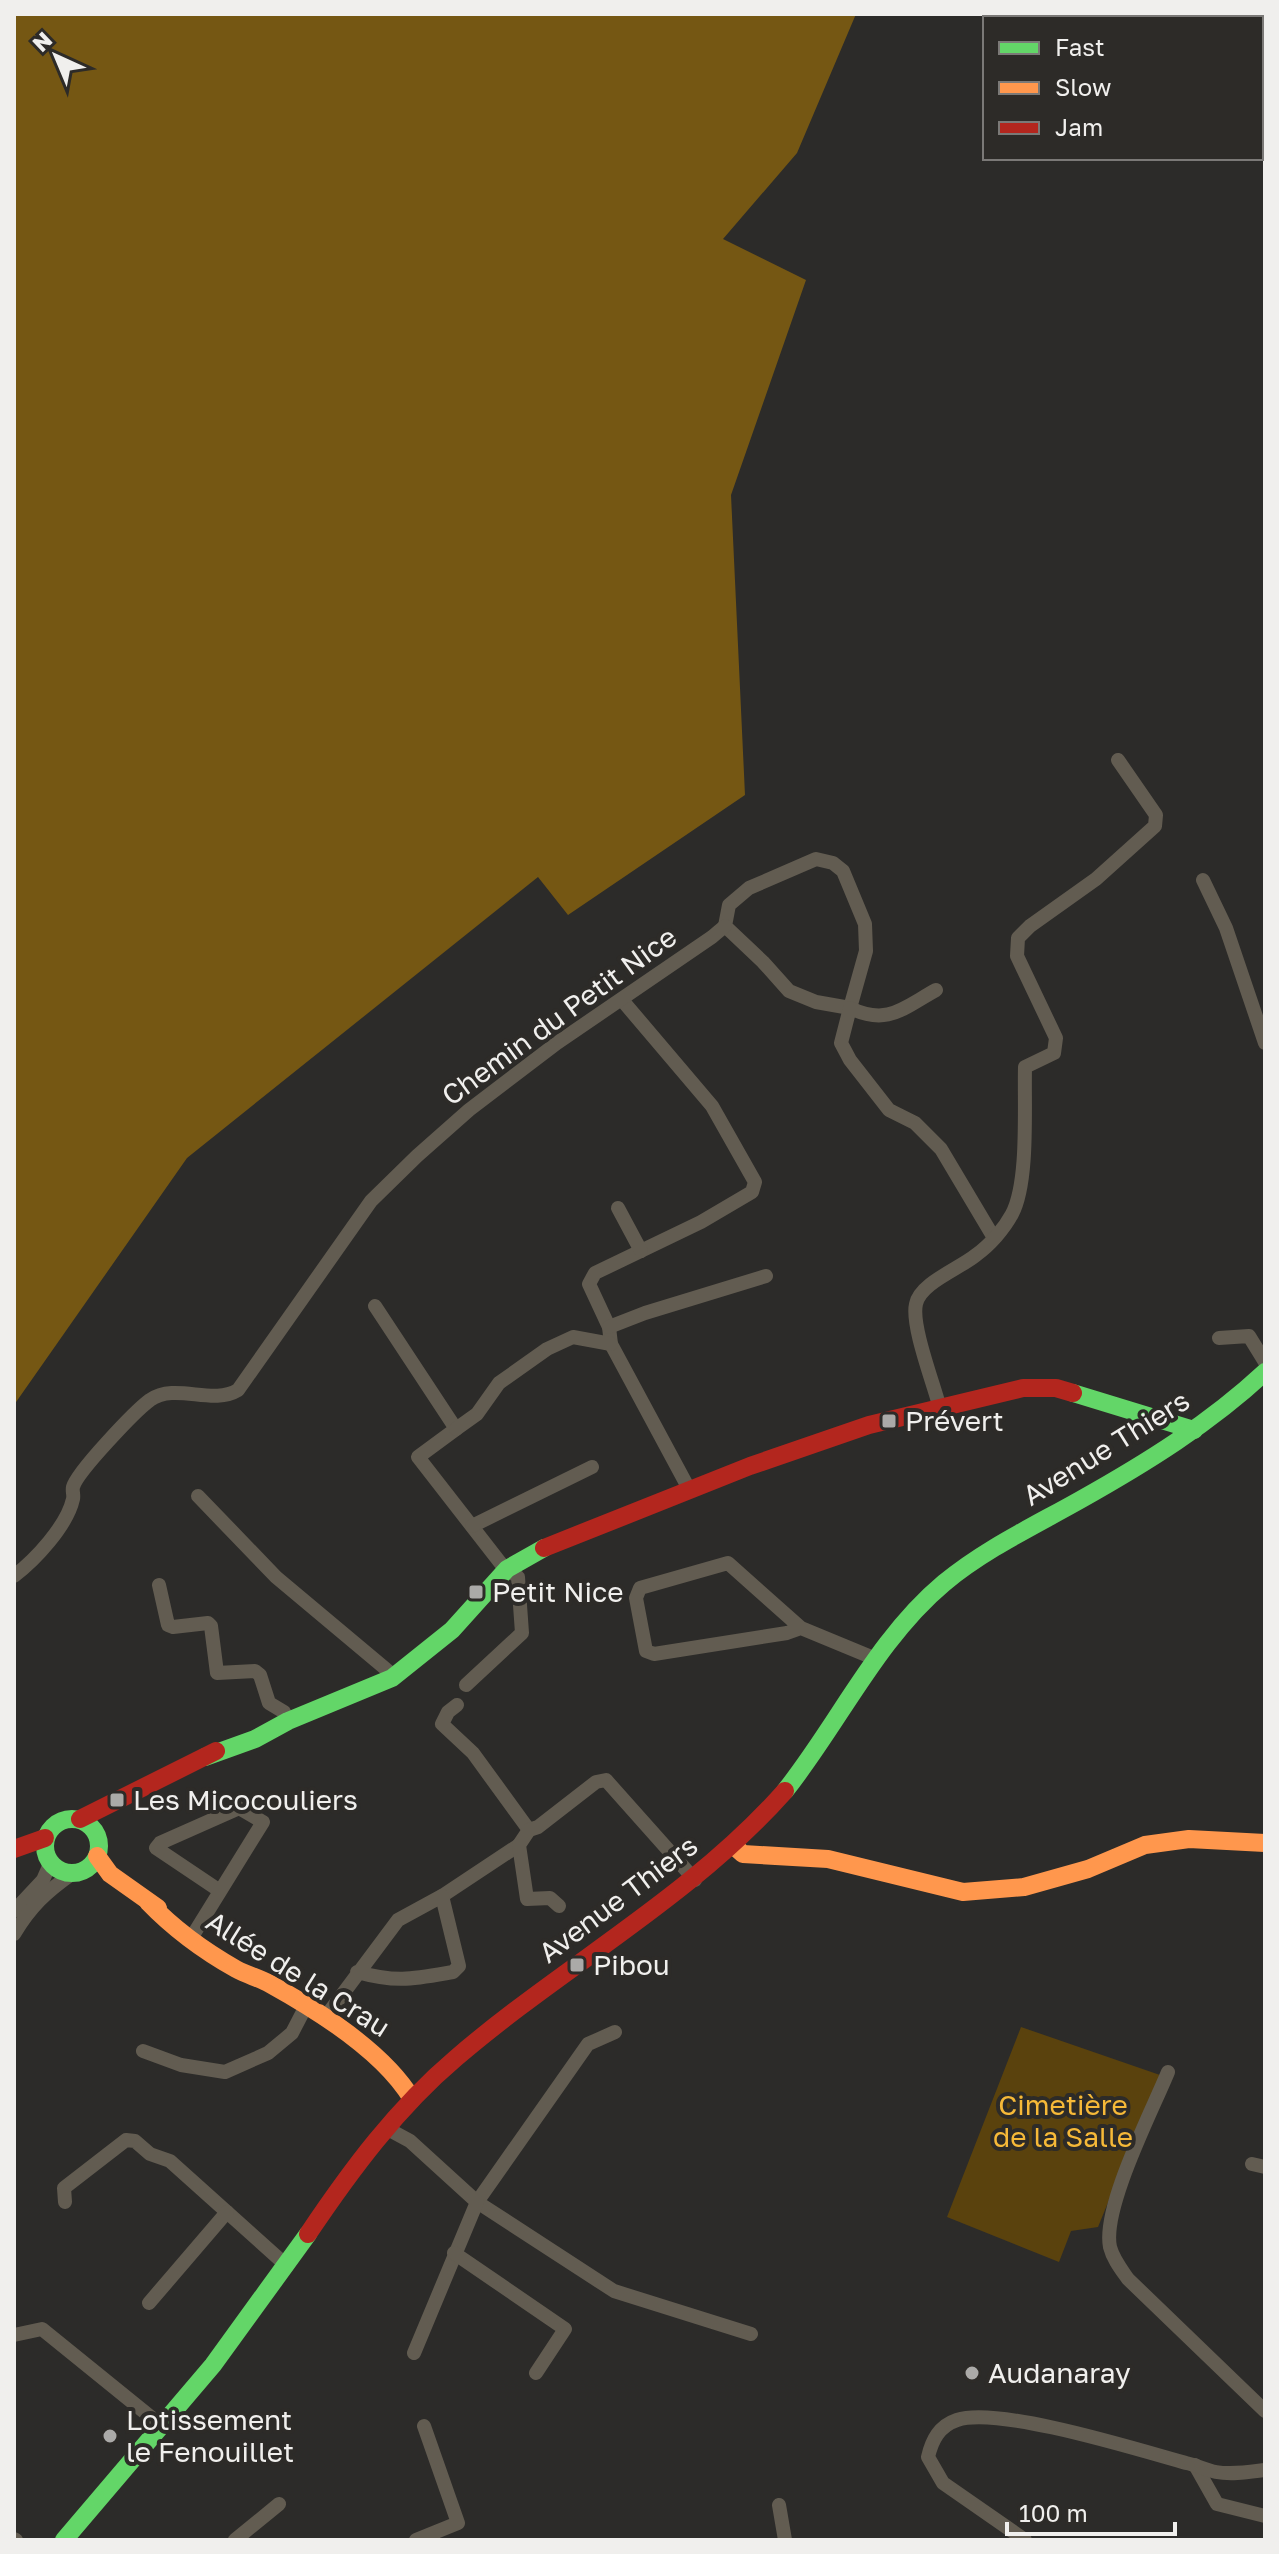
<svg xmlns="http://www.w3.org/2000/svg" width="1279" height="2554" font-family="'Golos Text',sans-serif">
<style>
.green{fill:#5a420d}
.forest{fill:#755713}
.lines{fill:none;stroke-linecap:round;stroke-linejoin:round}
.street{stroke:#625c51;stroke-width:14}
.fast{stroke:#63d668;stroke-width:18}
.slow{stroke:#ff974d;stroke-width:18}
.jam{stroke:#b3261e;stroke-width:18}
.poi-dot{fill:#abaaa8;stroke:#2d2b28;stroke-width:3}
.labels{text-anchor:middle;stroke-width:8;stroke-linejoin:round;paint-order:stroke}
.street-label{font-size:28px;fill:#f0efed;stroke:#2d2b28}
.poi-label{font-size:28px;fill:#f0efed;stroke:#2d2b28;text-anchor:start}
.park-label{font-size:28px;fill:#f6b938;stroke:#2d2b28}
</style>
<rect width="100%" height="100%" fill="#2c2b29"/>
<path class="green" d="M1021,2027L1160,2075L1098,2227L1071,2231L1059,2262L947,2217Z"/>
<g class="forest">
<path d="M14,14H856L797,153L723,239L806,280L731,495L745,795L568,915L538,877L187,1158L14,1405Z"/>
<path d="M1073,14H1199L1196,18H1078Z"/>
</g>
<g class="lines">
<g class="street">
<path d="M816,859L833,863L843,871L865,924L866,951L850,1008L816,1002L789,991L763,962L725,926L729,905L749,888Z"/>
<path d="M1203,880L1226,928L1265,1043"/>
<path d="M936,990C903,1008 888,1026 850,1008L841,1043L850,1060L889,1110L915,1123L941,1149L994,1238"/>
<path d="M622,1000L712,1106L755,1182L752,1192L701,1222L595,1273L589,1284L609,1327L611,1344L689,1489"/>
<path d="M618,1208L641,1251"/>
<path d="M375,1306L456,1429L418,1457L502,1565L518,1577L522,1633L466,1685"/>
<path d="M609,1327L645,1313L766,1276"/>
<path d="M1219,1338L1249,1336L1265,1362"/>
<path d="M938,1411L939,1405C933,1382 911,1325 916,1304C920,1283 959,1269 976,1255C990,1245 1004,1229 1012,1214C1029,1182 1024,1106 1025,1067L1054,1053L1056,1038L1017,956L1018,938L1030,926L1096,879L1155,826L1156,815L1118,760"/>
<path d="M456,1429L477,1414L499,1383L547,1349L573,1337L611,1344"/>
<path d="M198,1496L276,1577L387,1670L392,1678"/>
<path d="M472,1526L592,1467"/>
<path d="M14,1576C35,1560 67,1526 73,1499C74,1495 72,1491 73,1487C77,1472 135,1411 150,1400C176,1382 212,1406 238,1390L371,1201L417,1156L469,1110L557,1043L712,937L725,926"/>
<path d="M159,1585L168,1625L173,1627L208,1623L211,1626L217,1673L255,1671L260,1675L269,1703L284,1712L288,1721"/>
<path d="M801,1628L787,1633L654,1654L646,1651L636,1598L640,1588L728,1563L801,1628L876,1659"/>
<path d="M457,1705L448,1712L442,1724L473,1753L529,1830"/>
<path d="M442,1896L519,1845"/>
<path d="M559,1906L550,1898L527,1899L519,1845L529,1830L538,1827L596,1782L606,1780L695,1880"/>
<path d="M14,1911L43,1880L50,1864"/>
<path d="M14,1934C31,1906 46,1892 73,1873"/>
<path d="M190,1940L263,1822L239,1808L160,1843L156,1848L220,1891"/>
<path d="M324,2019L398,1920L442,1896L459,1966L453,1972C413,1979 397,1983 357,1972"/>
<path d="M615,2032L588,2044L477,2202L614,2291L751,2334"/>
<path d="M143,2051L181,2065L225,2072L268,2053L292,2033L306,2006"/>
<path d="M1168,2072C1152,2111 1102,2208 1110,2247C1113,2259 1121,2269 1128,2279L1265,2411"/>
<path d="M386,2128L410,2141L477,2202L414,2353"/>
<path d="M1252,2164L1265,2167"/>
<path d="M65,2202L64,2188L126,2140L135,2141L150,2154L170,2161L287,2266"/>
<path d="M454,2253L565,2329L536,2373"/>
<path d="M149,2303L227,2212"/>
<path d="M14,2335L42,2329L163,2427"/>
<path d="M1195,2465L1217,2504L1265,2516"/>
<path d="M779,2505L785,2540"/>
<path d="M14,2539L16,2540"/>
<path d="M235,2540L279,2504"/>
<path d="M416,2540L458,2523L424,2426"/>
<path d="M1025,2540L943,2483L928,2457C932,2440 939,2426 957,2420C999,2406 1139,2450 1186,2463C1196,2465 1206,2470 1216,2472C1232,2475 1249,2472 1265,2470"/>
</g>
<g class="fast">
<path d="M1073,1393L1194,1430"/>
<path d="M205,1757L255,1739L288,1721L392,1678L452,1630L507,1569L544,1548"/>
<path d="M785,1791C839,1723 877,1639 944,1583C985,1549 1034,1526 1080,1500C1146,1463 1209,1424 1265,1372"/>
<circle cx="72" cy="1846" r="27"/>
<path d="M64,2540L213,2365L308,2234"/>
</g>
<g class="slow">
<path d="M734,1846L743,1854L828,1859L963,1892L1024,1887L1088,1869L1145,1845L1189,1839L1265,1843"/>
<path d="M97,1856L110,1874L158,1908"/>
<path d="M148,1902C174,1929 204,1951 236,1969C247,1975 259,1978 270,1984C317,2010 384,2052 412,2099"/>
</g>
<g class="jam">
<path d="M544,1548L750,1466L869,1425L1023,1388H1056L1073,1393"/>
<path d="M80,1819L216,1751"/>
<path d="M14,1849L45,1838"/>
<path d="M308,2234C351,2170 397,2108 456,2058C563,1966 690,1898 785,1791"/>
</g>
</g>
<g class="poi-dot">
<rect x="881" y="1413" width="16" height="16" rx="4"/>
<rect x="468" y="1584" width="16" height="16" rx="4"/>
<rect x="109" y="1792" width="16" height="16" rx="4"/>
<rect x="569" y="1957" width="16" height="16" rx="4"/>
<circle cx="972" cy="2373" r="8"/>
<circle cx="110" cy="2436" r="8"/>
</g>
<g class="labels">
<g class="street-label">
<text transform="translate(559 1016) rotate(-36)" y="10">Chemin du Petit Nice</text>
<text transform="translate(1106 1448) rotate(-32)" y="10">Avenue Thiers</text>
<text transform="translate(618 1899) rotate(-37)" y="10">Avenue Thiers</text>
<text transform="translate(298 1974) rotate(32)" y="10">Allée de la Crau</text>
</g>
<g class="poi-label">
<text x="905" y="1431">Prévert</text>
<text x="492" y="1602">Petit Nice</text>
<text x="133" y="1810">Les Micocouliers</text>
<text x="593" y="1975">Pibou</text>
<text x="988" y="2383">Audanaray</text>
<text x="126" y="2430">Lotissement<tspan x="126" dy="32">le Fenouillet</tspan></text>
</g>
<g class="park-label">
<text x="1063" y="2115">Cimetière<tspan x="1063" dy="32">de la Salle</tspan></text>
</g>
</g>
<rect width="1279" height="2554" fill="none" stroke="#f0efed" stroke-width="32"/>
<rect x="983" y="16" width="280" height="144" fill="#2d2b28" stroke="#7b7977" stroke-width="2"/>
<rect x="999" y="42" width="40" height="12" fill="#63d668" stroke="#7b7977" stroke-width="2"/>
<text x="1055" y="56" font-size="24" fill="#f0efed">Fast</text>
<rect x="999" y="82" width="40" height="12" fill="#ff974d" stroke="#7b7977" stroke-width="2"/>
<text x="1055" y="96" font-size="24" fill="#f0efed">Slow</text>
<rect x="999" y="122" width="40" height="12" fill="#b3261e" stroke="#7b7977" stroke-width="2"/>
<text x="1055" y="136" font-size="24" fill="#f0efed">Jam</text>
<g transform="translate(56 56) rotate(316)" stroke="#2d2b28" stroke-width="6" paint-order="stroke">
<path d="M0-6L14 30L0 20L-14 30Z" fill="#f0efed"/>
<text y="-12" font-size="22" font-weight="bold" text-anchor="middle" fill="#f0efed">N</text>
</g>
<path d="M1007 2522v12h168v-12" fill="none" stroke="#f0efed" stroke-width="4"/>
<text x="1019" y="2522" font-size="24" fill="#f0efed" stroke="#2d2b28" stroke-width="6" paint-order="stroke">100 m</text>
</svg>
